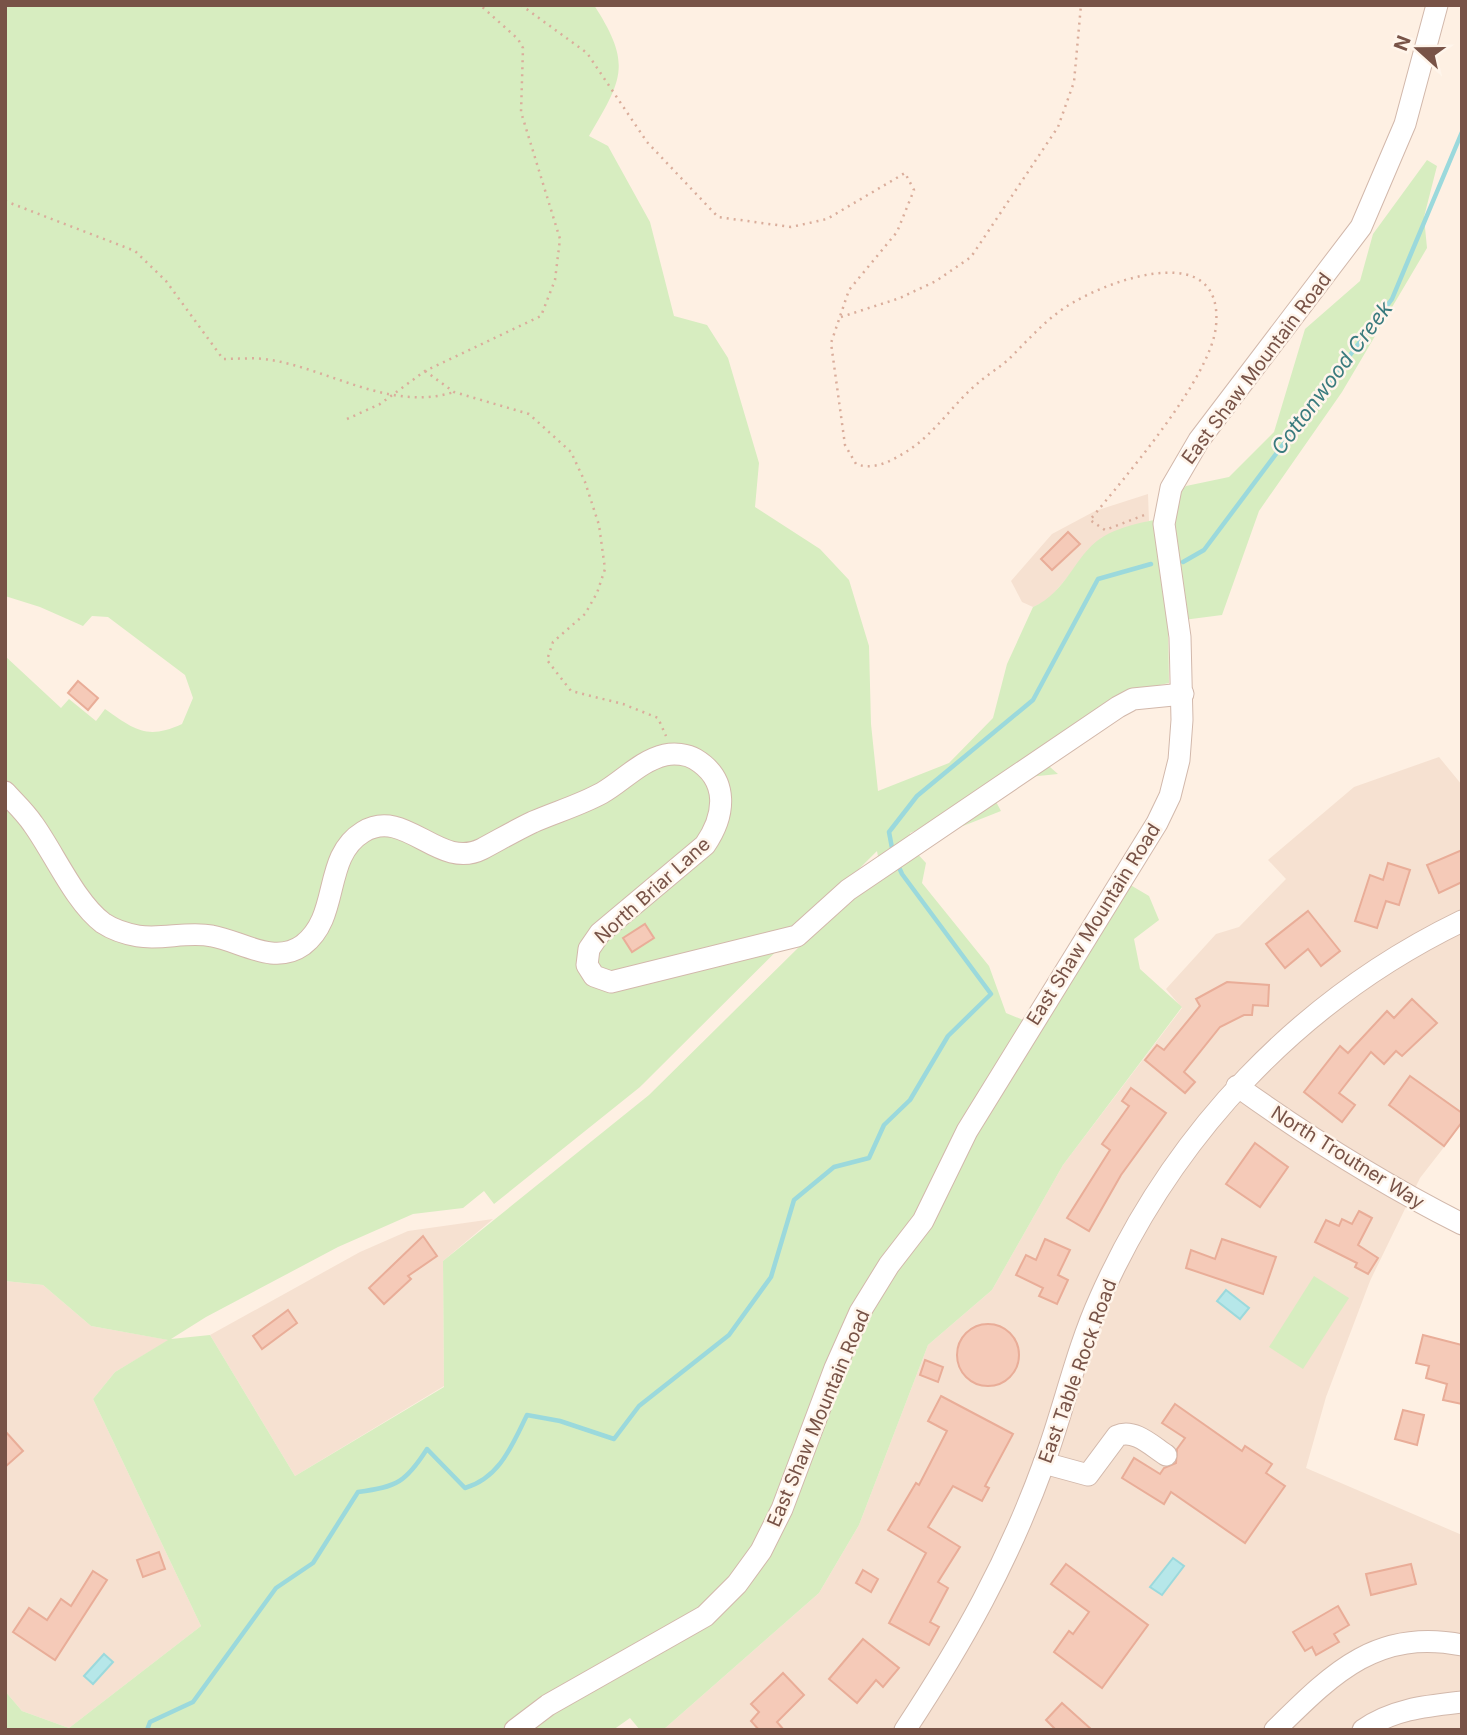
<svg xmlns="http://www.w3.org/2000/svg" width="1467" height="1735" font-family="Inter,sans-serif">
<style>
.residential{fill:#f6e1d1}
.green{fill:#d7edc0;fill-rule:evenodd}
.water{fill:#b6e7e9;stroke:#9bd9dc;stroke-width:2}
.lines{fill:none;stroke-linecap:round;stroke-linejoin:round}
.stream{stroke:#9bd9dc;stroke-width:4.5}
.building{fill:#f5cab8;stroke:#e9ad98;stroke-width:2}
.minor-casing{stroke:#d2b8ab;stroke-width:23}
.path{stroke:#daad9b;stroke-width:2.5;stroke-dasharray:2 5;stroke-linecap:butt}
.minor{stroke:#fff;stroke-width:21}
.labels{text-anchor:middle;stroke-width:5;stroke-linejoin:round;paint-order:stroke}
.street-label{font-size:19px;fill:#785347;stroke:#fff5eb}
.water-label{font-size:21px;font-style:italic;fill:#3a7b7e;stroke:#fff5eb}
</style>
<rect width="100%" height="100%" fill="#fef0e3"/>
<g class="residential">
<path d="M1148,494L1149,521L1101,538L1048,600L1033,607L1022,602L1011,581L1052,534L1095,511Z"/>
<path d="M1439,757L1462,785V1124L1420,1178L1370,1281L1326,1397L1306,1468L1462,1535V1730H663L819,1593L859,1525L928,1345L992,1290L1063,1165L1182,1008L1166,989L1216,934L1239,927L1286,879L1268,860L1354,787Z"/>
<path d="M493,1219L443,1261L444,1386L295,1476L210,1335L360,1252L408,1231Z"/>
<path d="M5,1281L43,1285L91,1326L169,1340L115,1372L93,1399L201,1626L69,1728L22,1711L5,1691Z"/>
</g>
<g class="green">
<path d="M5,5H594C632,64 623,78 589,136L608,146L650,222L674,316L707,325L728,358L759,463L755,507L820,549L849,580L869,646L871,724L878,791L949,763L993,718L1007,664L1033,607C1067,592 1075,555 1101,538C1121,525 1152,520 1175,517V497L1186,486L1229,477L1274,432L1305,329L1360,281L1373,234L1427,160L1437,166L1424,217L1427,248L1342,392L1259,511L1222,615L1168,622L1169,683L1127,692L1034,753L1058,774L998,780L988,787L1001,811L963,826L929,825L910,833L913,849L926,863L922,883L989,966L1006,1013L1038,1026L1127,883L1149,896L1159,920L1134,939L1140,969L1182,1007L1063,1165L992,1290L928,1345L859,1525L819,1593L663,1730H640L630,1718L613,1730H5V1691L22,1711L69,1728L201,1626L93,1399L115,1372L168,1340L91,1326L43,1285L5,1281V656L61,708L69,699L96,721L105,709C135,730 147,740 182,724L193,698L185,675L108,617L92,616L83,626L40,607L5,596ZM877,851L880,867L649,1095L443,1261L444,1387L295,1476L210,1335L171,1339L206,1317L338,1247L413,1214L463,1208L484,1191L494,1204L640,1087Z"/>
<path d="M1314,1276L1349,1298L1303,1369L1269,1347Z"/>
</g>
<g class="water">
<path d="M1226,1290L1249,1308L1240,1319L1217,1301Z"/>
<path d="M1173,1558L1184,1566L1162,1595L1150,1587Z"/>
<path d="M104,1654L113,1662L93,1684L84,1676Z"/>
</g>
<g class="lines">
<g class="stream">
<path d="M1183,562L1204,550L1392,299L1462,132"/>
<path d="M892,848L889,832L917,796L1033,700L1098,579L1151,564"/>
<path d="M147,1730L150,1722L193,1702L276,1588L313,1563L358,1492C397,1487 406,1482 427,1449L465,1488C500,1478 512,1445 527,1415L560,1421L614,1439L639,1406L729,1335L771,1277L794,1200L834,1167L869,1158L884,1125L910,1100L948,1036L991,994L902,874L898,865"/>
</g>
</g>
<g class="building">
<path d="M1068,532L1080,544L1052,570L1041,559Z"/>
<path d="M78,681L98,698L88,710L68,693Z"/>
<path d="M1462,850V882L1439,893L1427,865Z"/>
<path d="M1388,863L1410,870L1399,905L1386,901L1377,928L1355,921L1370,875L1383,880Z"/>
<path d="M1308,911L1340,951L1321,966L1308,949L1285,968L1266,944Z"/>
<path d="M645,924L654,938L632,952L623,938Z"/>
<path d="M1227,982L1269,985L1268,1006L1253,1005L1252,1015H1244L1220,1027L1184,1072L1195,1082L1185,1093L1145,1060L1157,1045L1164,1050L1200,1006L1196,999Z"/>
<path d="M1412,999L1437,1023L1402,1056L1396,1051L1384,1064L1371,1052L1339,1093L1355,1105L1342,1122L1304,1092L1340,1046L1348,1053L1387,1011L1394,1018Z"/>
<path d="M1410,1076L1462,1113V1122L1444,1146L1389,1105Z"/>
<path d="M1131,1088L1166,1113L1121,1175L1089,1231L1067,1218L1110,1150L1102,1144L1129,1106L1122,1101Z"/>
<path d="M1255,1143L1288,1167L1260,1207L1226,1184Z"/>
<path d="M1359,1211L1372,1218L1358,1245L1378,1258L1368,1274L1355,1267L1357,1263L1315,1242L1326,1220L1339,1226L1342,1219L1352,1224Z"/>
<path d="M423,1236L437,1256L408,1276L411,1279L384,1304L369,1288Z"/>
<path d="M1045,1239L1070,1250L1058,1275L1068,1280L1057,1304L1039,1296L1043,1288L1016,1275L1026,1255L1036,1260Z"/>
<path d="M1222,1239L1276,1257L1263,1294L1186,1268L1191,1250L1215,1259Z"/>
<path d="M288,1310L297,1323L262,1349L253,1336Z"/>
<circle cx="988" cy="1355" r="31"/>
<path d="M1423,1335L1462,1345V1404L1443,1400L1447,1384L1426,1378L1429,1366L1416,1363Z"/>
<path d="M925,1360L943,1367L938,1382L920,1375Z"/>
<path d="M941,1396L1013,1434L985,1486L989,1488L982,1501L953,1486L928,1527L960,1547L938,1582L948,1588L930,1622L939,1627L929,1645L889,1623L926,1553L888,1530L916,1483L919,1485L947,1431L928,1421Z"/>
<path d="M1175,1404L1242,1451L1245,1446L1272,1464L1266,1473L1285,1486L1245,1543L1171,1492L1164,1504L1122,1478L1134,1458L1160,1474L1164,1468L1176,1463L1177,1449L1185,1438L1162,1423Z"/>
<path d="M1403,1410L1424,1415L1417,1445L1395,1439Z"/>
<path d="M5,1431L23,1451L5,1467Z"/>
<path d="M159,1552L165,1569L143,1577L137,1560Z"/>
<path d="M1066,1564L1148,1625L1102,1688L1054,1652L1069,1631L1073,1634L1089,1612L1051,1584Z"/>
<path d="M1411,1564L1416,1584L1371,1595L1366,1574Z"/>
<path d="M863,1570L878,1579L871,1592L856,1583Z"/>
<path d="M93,1571L107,1580L55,1660L13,1632L29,1608L47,1620L61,1599L71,1606Z"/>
<path d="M1338,1606L1349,1625L1334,1634L1339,1642L1316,1655L1312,1647L1305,1651L1293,1632Z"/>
<path d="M863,1639L899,1668L883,1687L876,1680L857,1703L829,1679Z"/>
<path d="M783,1673L804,1695L777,1722L784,1730H759L751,1721L759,1712L751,1704Z"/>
<path d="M1062,1703L1092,1730H1056L1046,1720Z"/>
</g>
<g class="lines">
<g class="minor-casing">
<g id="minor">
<path d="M5,792C14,802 25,812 33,824C54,853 75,902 103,923C112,929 127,934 138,936C162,940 188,931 212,936C241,941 274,966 303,945C341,916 322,857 363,832C405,806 439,871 482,849C499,840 516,830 533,822C556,812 580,805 602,793C623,781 640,761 665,755C674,753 687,754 695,759C730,780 725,816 705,845L600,933L589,949L587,965L594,976L611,982L797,936L848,890L1118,707L1133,699L1183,694"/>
<path d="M1237,1086C1308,1137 1383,1184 1462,1224"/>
<path d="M1044,1463L1088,1475L1117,1436C1134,1428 1152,1446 1166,1455"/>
<path d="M515,1730L548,1705L705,1616L737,1584L761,1551L782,1509L835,1368L860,1312L889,1265L923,1221L967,1131L1157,823L1170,796L1179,760L1182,720L1180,637L1164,524L1171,488L1199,440L1361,227L1405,124L1437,5"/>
<path d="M905,1730C963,1642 1008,1562 1044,1463C1064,1409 1076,1351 1100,1298C1173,1134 1299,1000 1462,921"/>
<path d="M1275,1730C1332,1674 1376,1628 1462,1645"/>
<path d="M1363,1730C1393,1709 1427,1706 1462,1702"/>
</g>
</g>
<g class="path">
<path d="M521,5L587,53L647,142L718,217L791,227L827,219L905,173L914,190L897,232L849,290L831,343L845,445L856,464C875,471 893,460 909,450C935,433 954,403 978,383C988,374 1001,367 1011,357C1031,337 1049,316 1074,302C1117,277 1224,241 1216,326C1211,378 1125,477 1090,520L1105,530L1147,514"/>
<path d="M5,201L135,251L166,281L223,359C239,359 256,357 271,360C331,370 392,412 454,392"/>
<path d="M841,317L900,298L936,281L971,257L1058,127L1074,82L1081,5"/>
<path d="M425,371L454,392L529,414L571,452L585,482L599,525L605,569L597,593L585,614L553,642L547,660L571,691L623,704L658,718L666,736"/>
<path d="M347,419L380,404L425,371L541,316L555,280L560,239L521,112L523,48L518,39L480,5"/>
</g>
<use href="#minor" class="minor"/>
</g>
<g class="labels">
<g class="street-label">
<text transform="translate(1256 368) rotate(-53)" y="7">East Shaw Mountain Road</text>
<text transform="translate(652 890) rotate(-42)" y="7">North Briar Lane</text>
<text transform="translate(1093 924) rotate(-58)" y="7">East Shaw Mountain Road</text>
<text transform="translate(1348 1157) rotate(32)" y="7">North Troutner Way</text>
<text transform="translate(1077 1371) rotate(-70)" y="7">East Table Rock Road</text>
<text transform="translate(818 1418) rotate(-67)" y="7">East Shaw Mountain Road</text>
</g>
<g class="water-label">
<text transform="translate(1332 378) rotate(-53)" y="7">Cottonwood Creek</text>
</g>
</g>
<rect width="1467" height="1735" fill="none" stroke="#785347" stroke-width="14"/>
<g transform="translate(1418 49) rotate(291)" stroke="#fff5eb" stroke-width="5" paint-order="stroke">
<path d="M0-5L12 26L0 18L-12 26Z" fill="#785347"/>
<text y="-10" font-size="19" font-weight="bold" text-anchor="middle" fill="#785347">N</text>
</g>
</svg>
